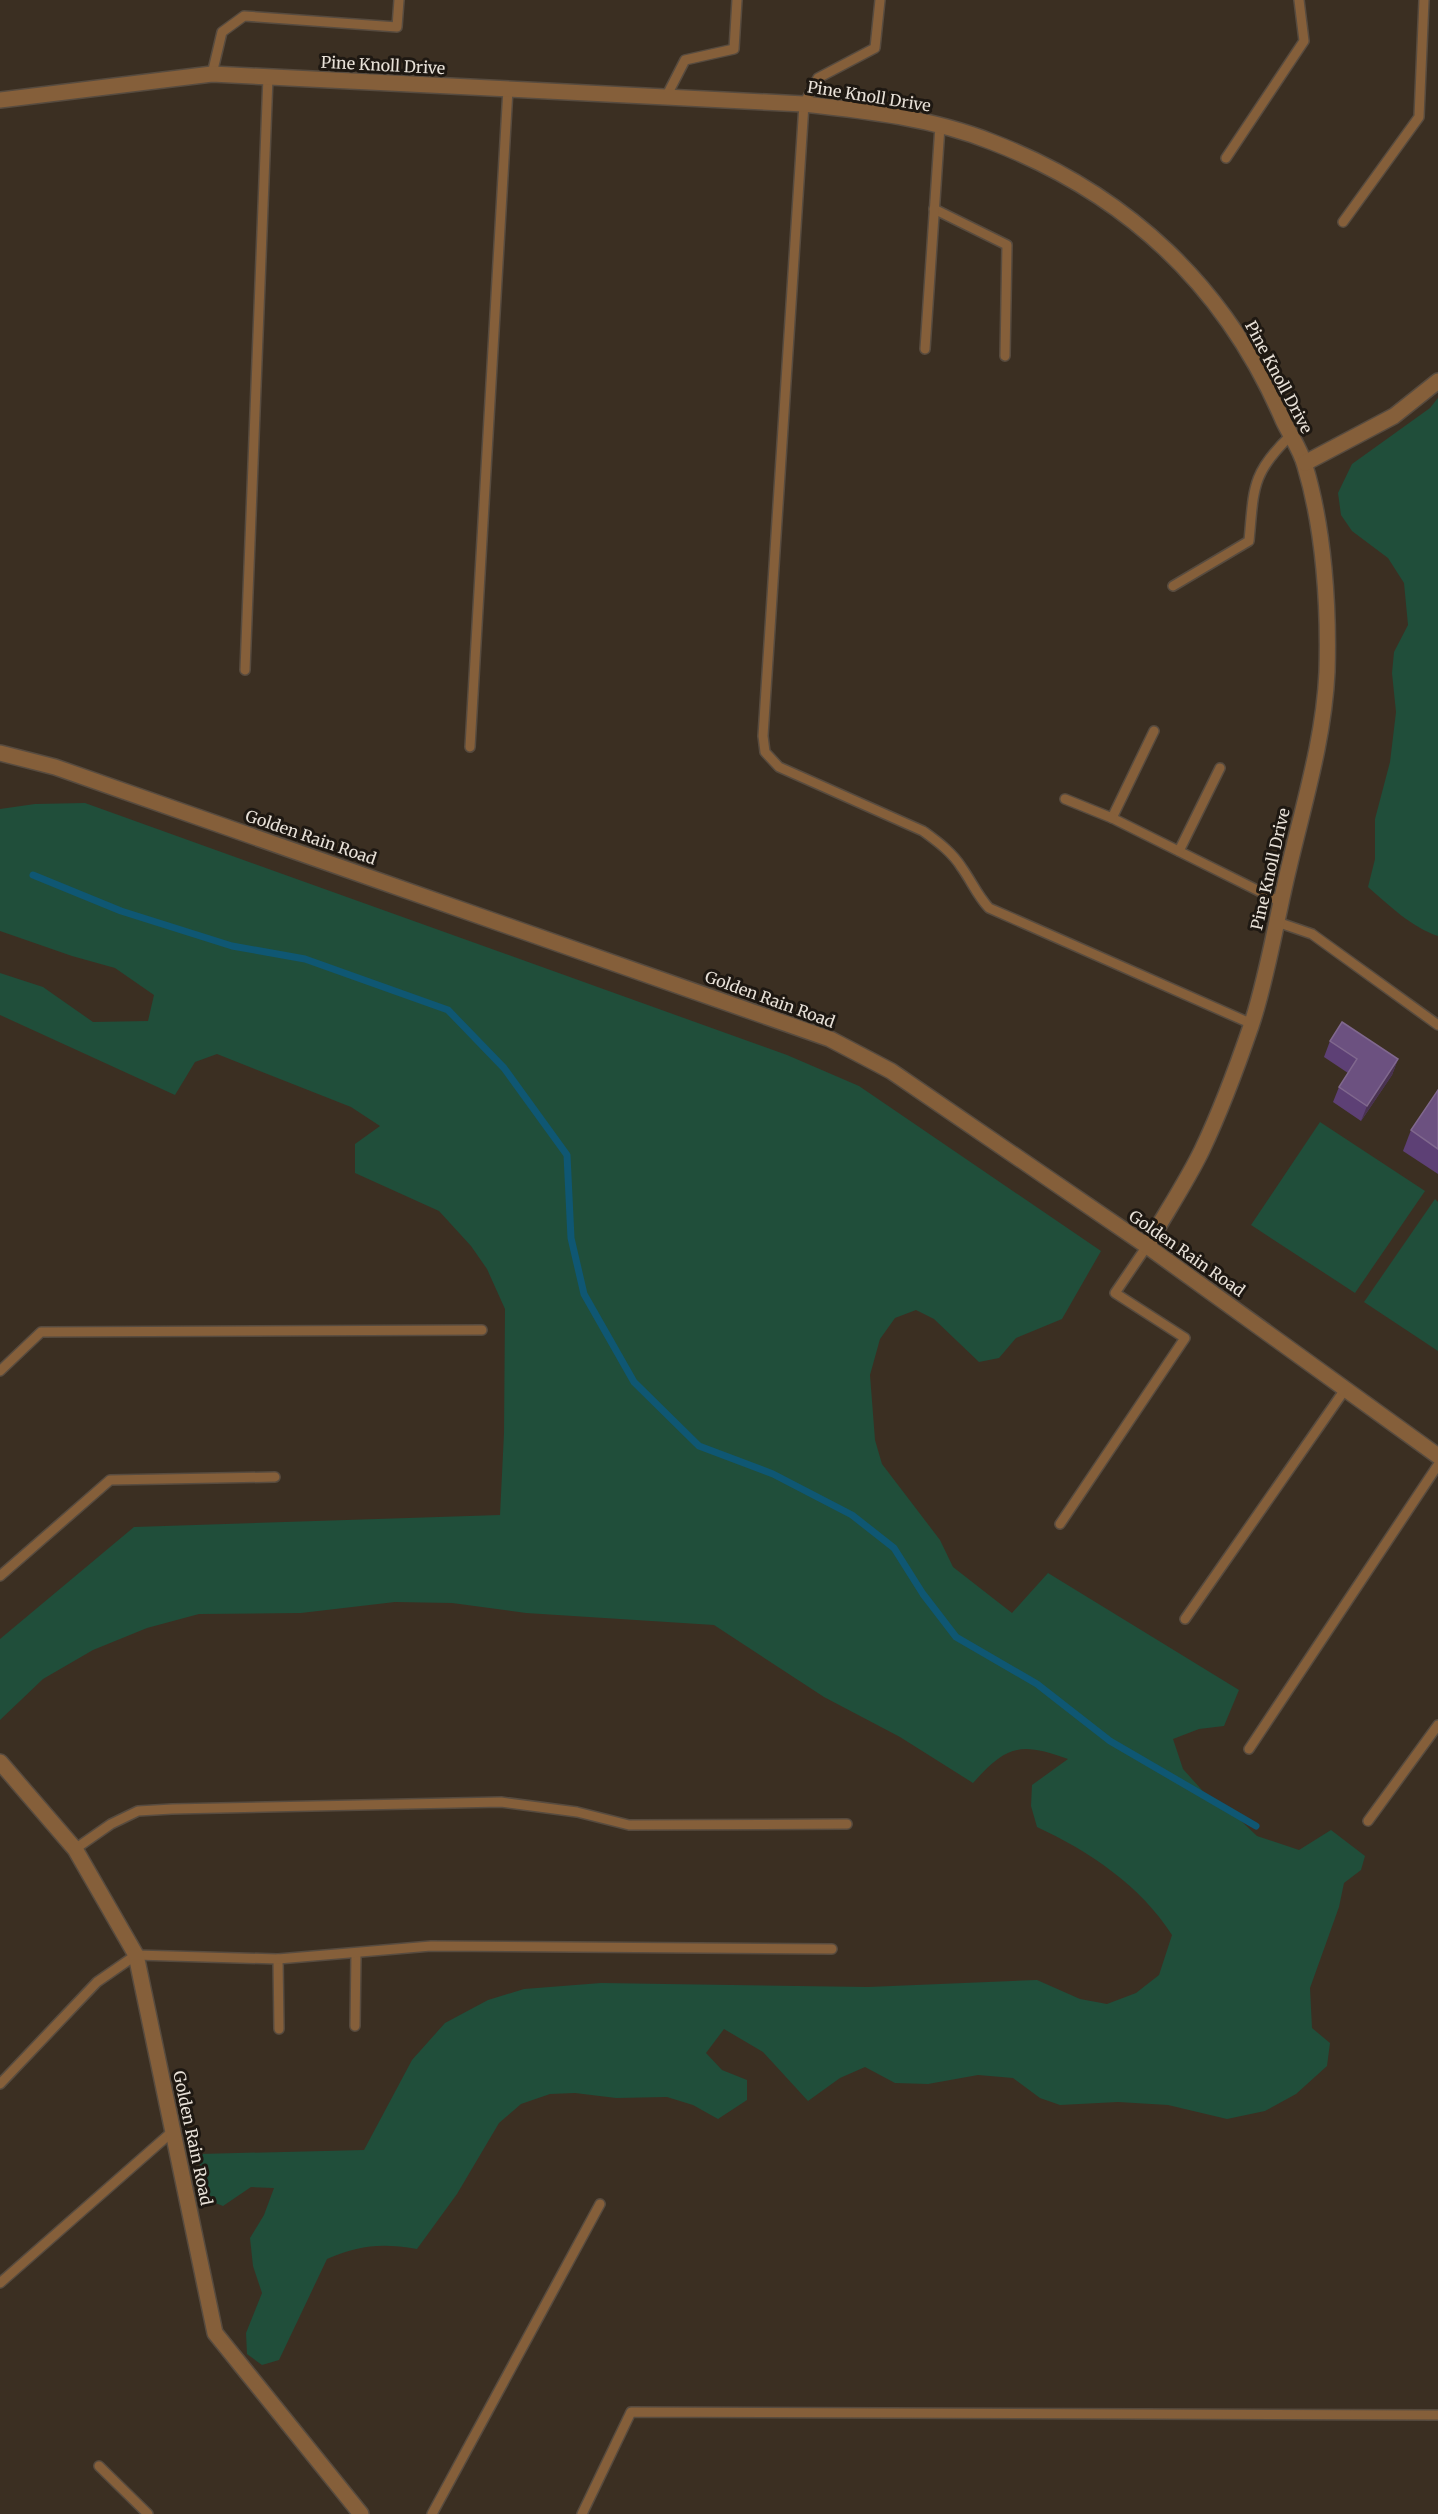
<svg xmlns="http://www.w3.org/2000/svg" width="1438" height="2514" font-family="Merriweather,serif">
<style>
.green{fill:#204e3a}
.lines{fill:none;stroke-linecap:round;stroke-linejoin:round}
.stream{stroke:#0f5773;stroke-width:7}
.lane-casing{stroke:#574b3f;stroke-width:12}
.street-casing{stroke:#574b3f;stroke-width:18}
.lane{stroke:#855f3a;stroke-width:9}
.street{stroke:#855f3a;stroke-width:15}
.wall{fill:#5d4075}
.shaded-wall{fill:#493250}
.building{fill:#6c5180;stroke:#80688e;stroke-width:1.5}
.labels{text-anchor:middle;stroke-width:6;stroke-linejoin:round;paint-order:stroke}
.street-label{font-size:16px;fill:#e8e1d8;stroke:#1e1812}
</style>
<rect width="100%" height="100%" fill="#3b2f22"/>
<g class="green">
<path d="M1438,398V936C1411,927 1389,905 1368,887L1375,859V819L1390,762L1396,712L1392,673L1394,652L1408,625L1404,583L1388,558L1352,531L1341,515L1338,493L1352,464L1430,408Z"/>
<path d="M85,803L787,1055L859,1086L1101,1251L1062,1319L1016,1338L999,1358L979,1362L934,1319L916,1310L895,1318L880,1339L870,1375L875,1440L882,1464L940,1540L953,1567L1012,1613L1048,1573L1239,1690L1224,1726L1199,1729L1173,1739L1183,1769L1209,1798L1237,1817L1257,1836L1299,1850L1331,1830L1365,1856L1361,1870L1344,1883L1339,1907L1310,1988L1312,2028L1330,2043L1327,2066L1296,2094L1265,2111L1227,2119L1168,2105L1118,2102L1060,2105L1040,2098L1013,2078L978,2075L928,2084L895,2083L865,2067L840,2078L808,2101L763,2052L724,2029L706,2053L722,2070L747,2080V2100L718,2119L693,2105L667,2097L616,2098L575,2093L550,2094L521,2104L499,2123L457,2194L417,2249C381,2243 360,2245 327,2259L279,2360L262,2365L247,2354L246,2333L262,2293L253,2266L250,2238L264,2215L274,2188L251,2187L223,2206L202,2198L199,2154L364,2150L412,2060L445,2023L488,2000L524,1989L601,1983L868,1987L1037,1980L1080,1999L1107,2004L1136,1993L1159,1975L1172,1935C1141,1886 1089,1851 1037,1827L1031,1806L1032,1785L1068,1759C1020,1742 1007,1745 973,1783L900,1737L824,1697L714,1625L526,1613L452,1603L395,1602L301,1613L199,1614L147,1628L93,1650L43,1679L0,1720V1639L134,1527L500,1515L504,1433L505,1309L487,1269L471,1246L439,1211L355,1173V1144L380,1126L351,1107L217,1054L195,1062L175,1095L0,1015V973L43,987L93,1022L148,1021L154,995L115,968L72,956L0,931V809L35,804Z"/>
<path d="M1320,1122L1425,1191L1355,1293L1251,1225Z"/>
<path d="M1435,1199L1438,1202V1351L1364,1302Z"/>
</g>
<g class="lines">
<path class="stream" d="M33,875L121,911L232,946L305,959L448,1010L504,1068L567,1155L571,1238L584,1294L634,1382L699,1446L773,1474L852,1515L894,1548L923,1594L956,1637L1037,1684L1110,1741L1256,1826"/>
<g class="lane-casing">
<g id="lane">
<path d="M880,0L875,48L818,78L804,104L763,736L765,752L779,767L923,831C938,842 952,852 962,868C972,882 977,895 989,908L1252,1024"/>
<path d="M212,74L222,32L244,16L397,27L399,0"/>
<path d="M666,97L685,60L734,49L737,0"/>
<path d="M1226,158L1304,41L1299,0"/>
<path d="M934,209L1007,245L1005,356"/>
<path d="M1343,222L1419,117L1424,0"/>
<path d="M925,349L940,126"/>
<path d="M1173,586L1249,541C1254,488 1251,474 1290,436"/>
<path d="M245,670L268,77"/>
<path d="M1154,731L1112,818L1281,902"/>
<path d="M470,747L508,89"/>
<path d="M1065,799L1112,818"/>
<path d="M1179,851L1220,768"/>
<path d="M1277,922L1312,934L1438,1025"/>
<path d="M0,1371L41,1332L482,1330"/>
<path d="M1060,1524L1185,1338L1115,1293L1147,1246"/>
<path d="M0,1576L110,1480L275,1477"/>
<path d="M1185,1619L1346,1388"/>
<path d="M1249,1749L1438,1465"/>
<path d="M1368,1821L1438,1725"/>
<path d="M75,1849L111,1824L138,1811L172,1809L501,1802L577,1812L629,1825L847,1824"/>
<path d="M278,1959L279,2029"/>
<path d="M355,2026L356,1953"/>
<path d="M0,2084L97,1982L136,1955L278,1959L431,1946L832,1949"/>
<path d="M0,2283L173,2131"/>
<path d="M99,2466L148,2514"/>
<path d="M432,2514L600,2204"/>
<path d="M582,2514L631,2412L1438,2415"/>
</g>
</g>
<g class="street-casing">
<g id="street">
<path d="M0,100L212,74L804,104C868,111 932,118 992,142C1127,194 1226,287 1283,420C1290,435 1301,450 1305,466C1324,529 1329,607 1327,672C1324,738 1304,803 1289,867C1276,920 1268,975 1251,1026C1237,1067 1221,1110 1202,1150C1186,1183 1165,1214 1147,1246"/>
<path d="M1305,463L1394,416L1438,381"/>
<path d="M0,753L55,767L830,1039L891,1071L1147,1246L1438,1456"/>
<path d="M0,1762L75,1849L136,1955L215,2333L361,2514"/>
</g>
</g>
<use href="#lane" class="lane"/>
<use href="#street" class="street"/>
</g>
<g class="wall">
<path d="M1330,1041L1398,1059L1392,1075L1361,1121L1333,1102L1339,1087L1348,1073L1324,1057Z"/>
<path d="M1438,1090V1174L1403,1151L1411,1130Z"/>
</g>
<path class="shaded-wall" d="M1398,1059L1392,1075L1361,1121L1367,1106Z"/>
<g class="building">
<path d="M1342,1022L1398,1059L1367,1106L1339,1087L1357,1059L1330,1041Z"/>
<path d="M1438,1090V1149L1411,1130Z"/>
</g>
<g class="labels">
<g class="street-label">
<text transform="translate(383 65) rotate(3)" y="6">Pine Knoll Drive</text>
<text transform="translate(869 96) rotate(9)" y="6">Pine Knoll Drive</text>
<text transform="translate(1279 377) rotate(62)" y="6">Pine Knoll Drive</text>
<text transform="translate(311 837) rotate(19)" y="6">Golden Rain Road</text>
<text transform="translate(1270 869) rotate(-77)" y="6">Pine Knoll Drive</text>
<text transform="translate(770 999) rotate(20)" y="6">Golden Rain Road</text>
<text transform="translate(1187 1253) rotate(35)" y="6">Golden Rain Road</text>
<text transform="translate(193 2138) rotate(78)" y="6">Golden Rain Road</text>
</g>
</g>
</svg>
